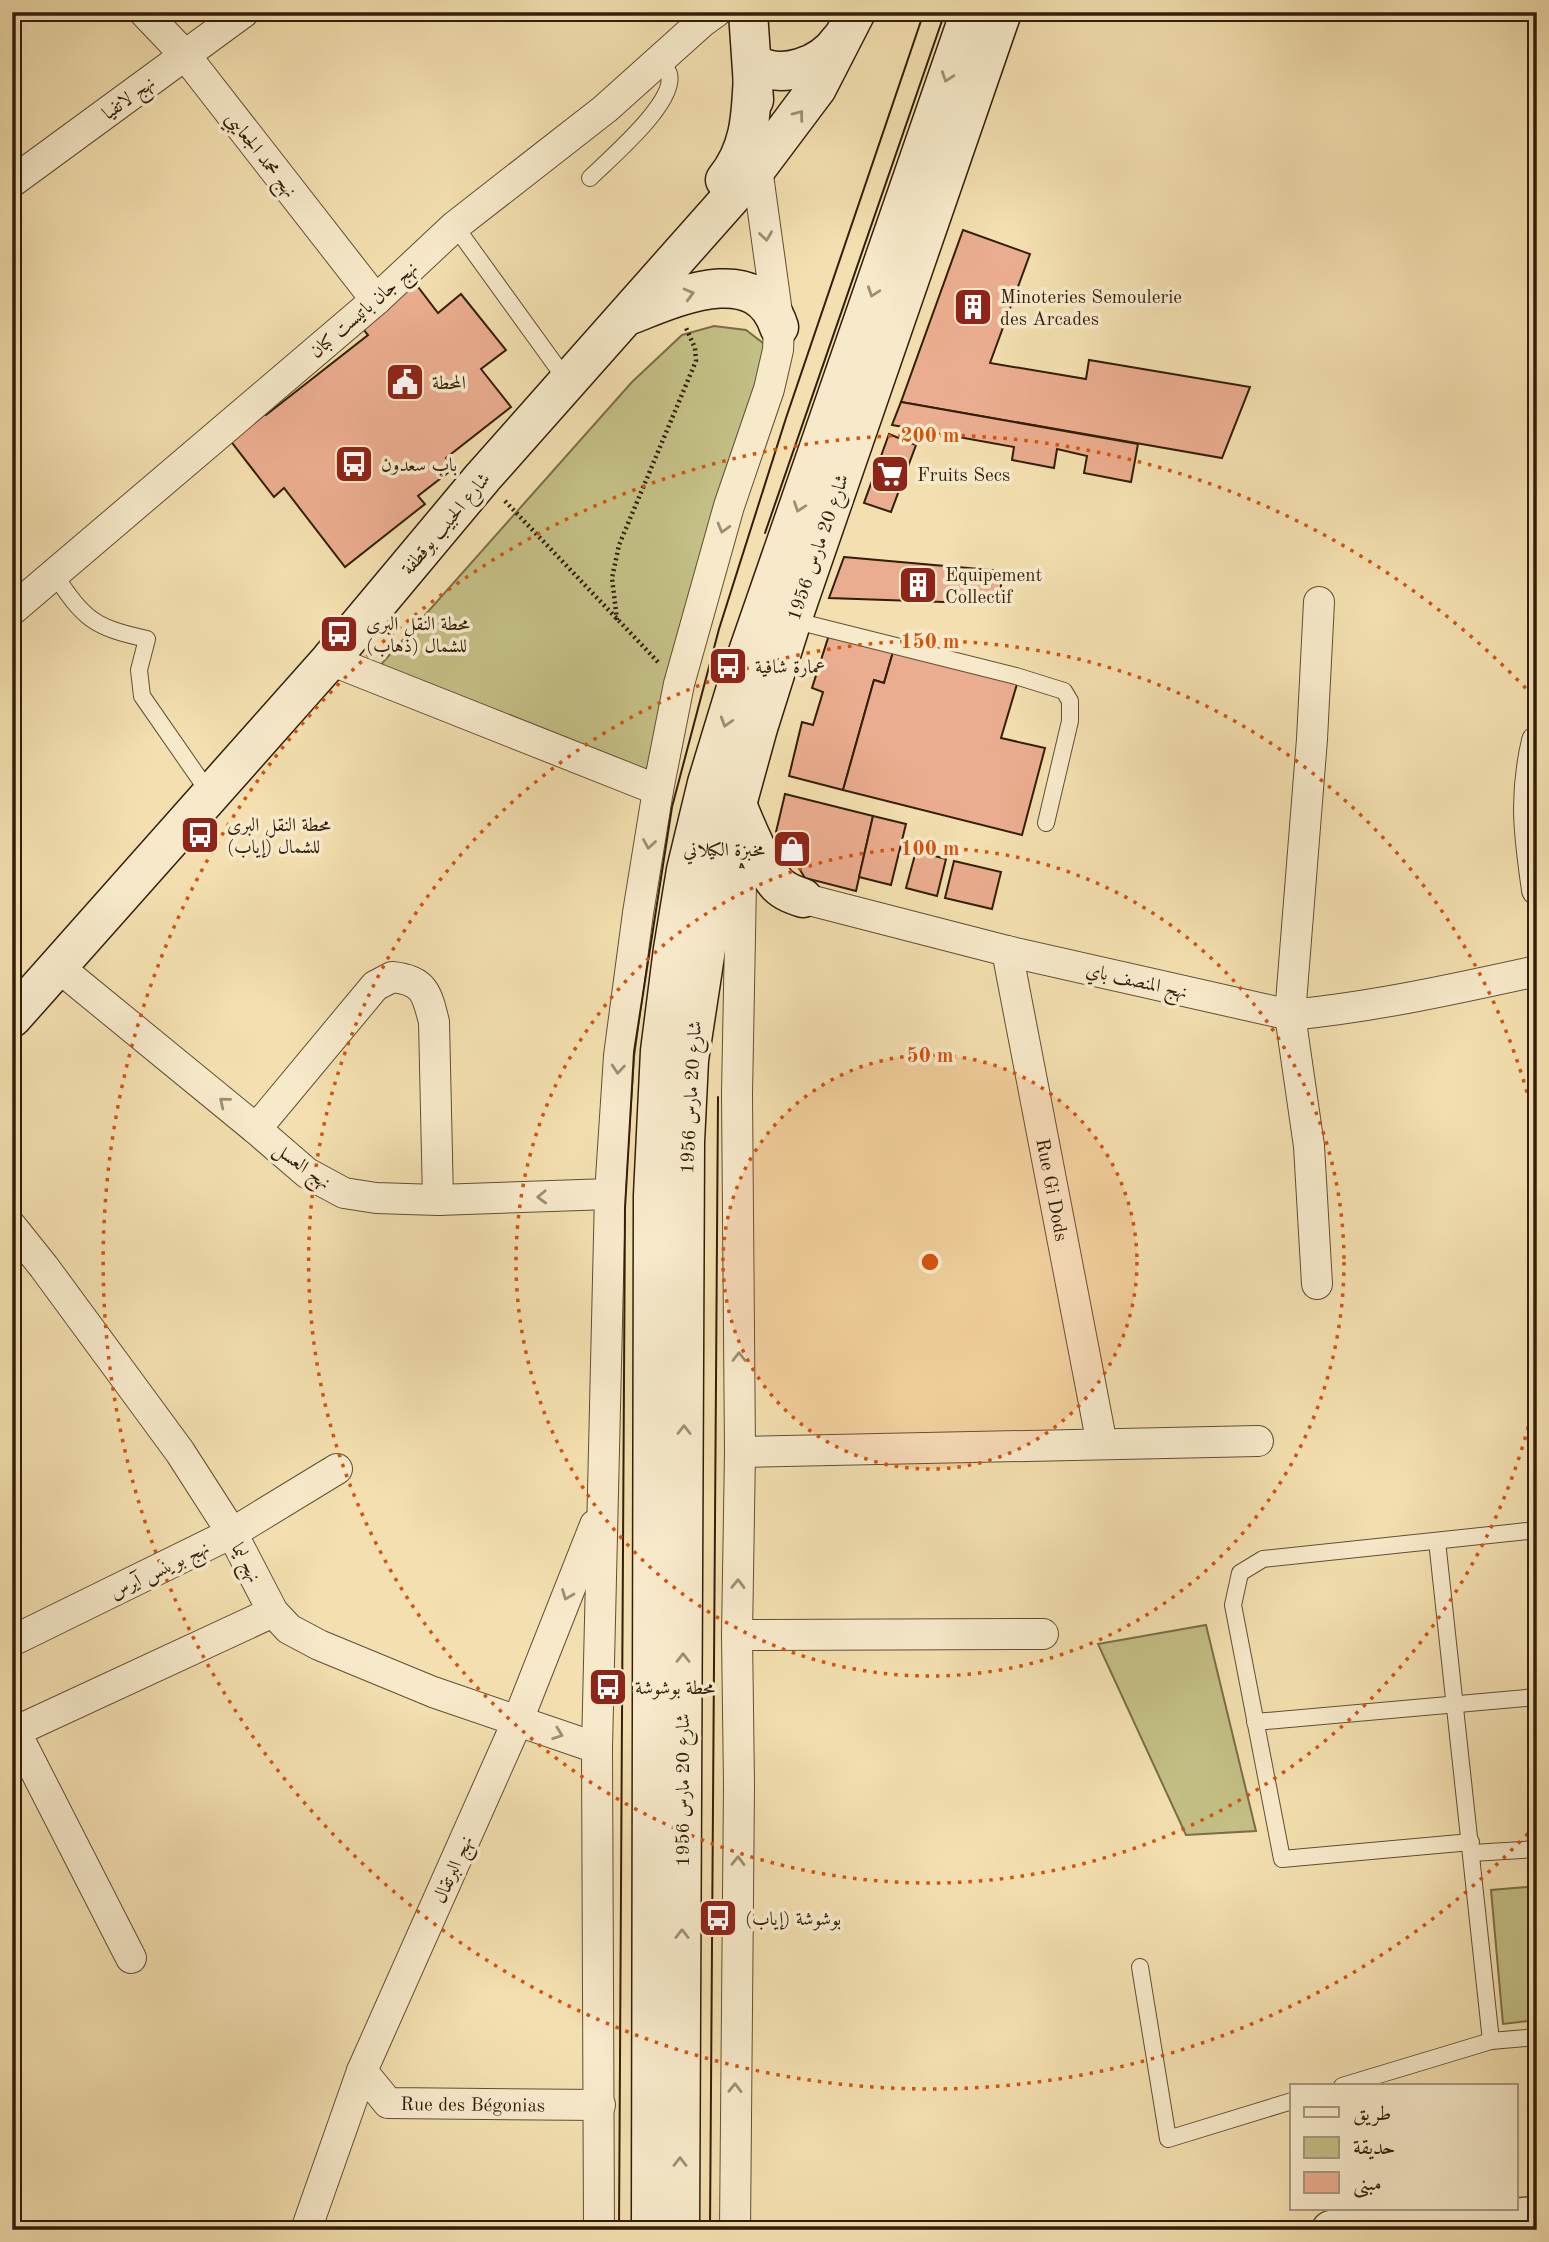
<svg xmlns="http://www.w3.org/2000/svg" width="1549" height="2242" font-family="'Old Standard TT',Amiri,serif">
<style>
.green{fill:#c3bf85;stroke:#7a6e48;stroke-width:2}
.building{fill:#ebad8f;stroke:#321e0a;stroke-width:2}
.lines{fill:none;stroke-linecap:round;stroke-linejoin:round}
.service-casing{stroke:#624e33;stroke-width:18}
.minor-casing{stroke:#624e33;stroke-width:32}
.tertiary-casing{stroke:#624e33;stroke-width:41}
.secondary-casing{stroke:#321e0a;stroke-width:41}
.path{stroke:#321e0a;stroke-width:4.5;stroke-dasharray:2 3.5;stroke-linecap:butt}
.service{stroke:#f7eacb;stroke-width:16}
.minor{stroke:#f7eacb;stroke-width:30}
.tertiary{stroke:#f7eacb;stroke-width:38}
.secondary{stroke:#f7eacb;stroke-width:38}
.tram{stroke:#321e0a;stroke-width:2}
.oneway{stroke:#9e8e74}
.ring{fill:none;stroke:#d6530c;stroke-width:3.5;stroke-dasharray:3.5 7}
.labels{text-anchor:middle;stroke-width:7;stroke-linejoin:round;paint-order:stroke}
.street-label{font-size:19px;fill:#321e0a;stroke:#f7eacb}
.poi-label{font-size:19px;fill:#321e0a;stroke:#f7eacb;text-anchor:start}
.centre{fill:#d6530c;stroke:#f7eacb;stroke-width:3.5}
.ring-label{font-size:21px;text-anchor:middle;font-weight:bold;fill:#d6530c;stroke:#f7eacb;stroke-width:7;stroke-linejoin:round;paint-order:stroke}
</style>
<rect width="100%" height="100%" fill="#f3dfaf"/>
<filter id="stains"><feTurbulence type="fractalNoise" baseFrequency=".00286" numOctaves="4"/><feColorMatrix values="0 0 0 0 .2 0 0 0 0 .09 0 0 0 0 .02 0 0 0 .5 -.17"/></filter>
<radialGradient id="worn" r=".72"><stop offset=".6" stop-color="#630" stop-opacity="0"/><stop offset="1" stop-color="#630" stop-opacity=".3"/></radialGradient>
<g class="green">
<path d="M714,326L746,330L767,346L650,771L377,669L632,382L682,335Z"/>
<path d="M1206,1625L1256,1831L1186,1835L1098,1644Z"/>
<path d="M1537,1886V2020L1503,2024L1491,1890Z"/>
</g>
<g class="building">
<path d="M963,230L1030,254L990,363L1086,379L1089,360L1250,387L1222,458L901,402Z"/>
<path d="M412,279L438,313L461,294L506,350L481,369L511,407L446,458L454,468L418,496L425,504L345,567L284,488L274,497L226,435L260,409L266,415L368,335L359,324Z"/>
<path d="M901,402L1138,444L1131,482L1084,473L1087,456L1057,449L1054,468L1012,460L1014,447L892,425Z"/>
<path d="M889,434L916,445L891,512L864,503Z"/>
<path d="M844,557L1001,571V604L829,598Z"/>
<path d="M829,635L893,652L884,683L874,680L843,790L789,776L802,722L813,725L823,692L812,688Z"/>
<path d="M893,652L1017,684L1001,738L1045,748L1022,835L843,790L874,680L884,683Z"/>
<path d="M785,794L873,816L856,891L805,878L776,832Z"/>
<path d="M873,816L906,824L891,885L859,877Z"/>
<path d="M916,851L946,859L937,896L906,888Z"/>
<path d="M954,861L1001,872L992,909L945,898Z"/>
</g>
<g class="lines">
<g class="service-casing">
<g id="service">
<path d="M590,178C609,159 677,102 669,74C667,69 663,63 660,59"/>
<path d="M455,226L567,381"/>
<path d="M54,574C85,620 93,627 147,639L139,670L142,696L210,794"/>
<path d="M792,620L1016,676L1064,691L1070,701V721L1046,823"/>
<path d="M1437,1541L1491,2041"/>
<path d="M1255,1722L1537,1697"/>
<path d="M1471,1842L1282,1859L1233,1605L1240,1573L1263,1559L1537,1530"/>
<path d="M1472,1853L1537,1849"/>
<path d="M1140,1967L1168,2139L1292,2101"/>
<path d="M1342,2086L1491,2041L1537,2037"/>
</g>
</g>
<g class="minor-casing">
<g id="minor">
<path d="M144,12L185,55L376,300"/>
<path d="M12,182L244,12"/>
<path d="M12,610L376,300L455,226L605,109L702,22L716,12"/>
<path d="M330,660L658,790"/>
<path d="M1537,741C1524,796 1529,834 1537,890"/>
<path d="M782,893L1007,951L1290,1015C1373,1007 1455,989 1537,971"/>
<path id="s1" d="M1007,951L1099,1429"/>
<path d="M57,966L256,1129L307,1173L344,1193L376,1198L438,1200L610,1194"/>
<path d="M256,1129L375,986L392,977C424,980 427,993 434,1022L438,1200"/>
<path d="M12,1227L44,1267L180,1452L232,1533L273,1612L289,1629L319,1645L433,1692L597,1748"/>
<path d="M1317,1284L1309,1146L1290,1015L1312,739L1319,602"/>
<path d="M740,1452L1258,1441"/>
<path d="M737,1635L1043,1634"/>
<path d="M12,1641L232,1533L337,1469"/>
<path d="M15,1731L131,1958"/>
<path d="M12,1733L273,1612"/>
<path id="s2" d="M362,2071L388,2103L600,2105"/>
<path d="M306,2230L362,2071L518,1720L595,1525"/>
<path d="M599,2230L597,1748L610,1194L619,1056L638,913L658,790L679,684L729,506L769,389L778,350L779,327L757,168"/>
<path d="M735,2230L739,1785L737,1635L740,1452L737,1094L741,883"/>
</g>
</g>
<g class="tertiary-casing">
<path id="tertiary" d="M1331,2230L1537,2216"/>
</g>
<g class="secondary-casing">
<g id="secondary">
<path d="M748,12L754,100"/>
<path d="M753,63C781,81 822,66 840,40"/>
<path d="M725,180C751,148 751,114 753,74"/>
<path d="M630,315C674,298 757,259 779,327"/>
<path d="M737,804C744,822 765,872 778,885C785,892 794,895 803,898"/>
<path d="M12,1018L330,660L483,477L757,168L817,88L856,12"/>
<path d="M651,2230L653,1195L660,1051L673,949L686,870L707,783L739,678L970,12"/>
<path d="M680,2230L685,1142L689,1060L717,877L758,728L792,620L1002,12"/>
</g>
</g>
<g class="path">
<path d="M505,501L658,662"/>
<path d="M617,620L612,578L619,545L696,361L695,348L686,328"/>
</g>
<use href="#service" class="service"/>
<use href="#minor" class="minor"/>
<use href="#tertiary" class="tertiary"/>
<use href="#secondary" class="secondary"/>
<g class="tram">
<path d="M765,533L945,12"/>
<path d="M619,2230L625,1208L634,1052L672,807L719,629L786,418L924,12"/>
<path d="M710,2230L718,1097"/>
</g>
</g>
<defs><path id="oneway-chevron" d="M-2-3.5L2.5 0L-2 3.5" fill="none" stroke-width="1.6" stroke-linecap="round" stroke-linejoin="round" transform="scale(1.75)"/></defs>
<g class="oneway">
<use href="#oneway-chevron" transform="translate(947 77) rotate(109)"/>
<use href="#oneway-chevron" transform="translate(799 115) rotate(-53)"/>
<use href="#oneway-chevron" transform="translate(766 236) rotate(82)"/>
<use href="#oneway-chevron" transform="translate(873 292) rotate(109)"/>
<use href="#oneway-chevron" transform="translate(689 294) rotate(-15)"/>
<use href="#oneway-chevron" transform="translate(799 507) rotate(109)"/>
<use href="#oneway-chevron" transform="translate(723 528) rotate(106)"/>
<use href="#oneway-chevron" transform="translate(726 722) rotate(107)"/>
<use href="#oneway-chevron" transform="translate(649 844) rotate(99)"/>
<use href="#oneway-chevron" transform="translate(618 1069) rotate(95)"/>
<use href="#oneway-chevron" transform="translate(224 1102) rotate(-141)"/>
<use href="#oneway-chevron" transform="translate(542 1197) rotate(178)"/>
<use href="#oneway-chevron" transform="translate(739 1357) rotate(-90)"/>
<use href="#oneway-chevron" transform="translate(684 1430) rotate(-90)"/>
<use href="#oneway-chevron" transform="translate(738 1584) rotate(-89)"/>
<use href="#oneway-chevron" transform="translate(567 1595) rotate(111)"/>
<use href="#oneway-chevron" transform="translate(683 1658) rotate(-90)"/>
<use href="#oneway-chevron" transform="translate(558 1734) rotate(20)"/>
<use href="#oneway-chevron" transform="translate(738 1861) rotate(-89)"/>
<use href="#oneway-chevron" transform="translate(682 1934) rotate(-90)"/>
<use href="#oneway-chevron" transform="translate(735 2088) rotate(-89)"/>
<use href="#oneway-chevron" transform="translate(680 2162) rotate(-90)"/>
</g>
<circle cx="930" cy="1262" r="207" fill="#d6530c" fill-opacity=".12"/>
<g class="ring">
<circle cx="930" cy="1262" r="207"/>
<circle cx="930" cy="1262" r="414"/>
<path d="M1536 1396A621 621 0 1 1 1536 1128"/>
<path d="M1535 1826A827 827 0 1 1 1535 698"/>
</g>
<defs>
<g id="building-square" transform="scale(2.0125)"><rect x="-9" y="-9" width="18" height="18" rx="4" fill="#8f2418" stroke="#f7eacb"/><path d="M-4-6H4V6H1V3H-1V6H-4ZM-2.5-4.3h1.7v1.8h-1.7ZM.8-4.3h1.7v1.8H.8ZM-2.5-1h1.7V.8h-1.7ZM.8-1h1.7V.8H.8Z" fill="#fff"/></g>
<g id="civic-square" transform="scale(2.0125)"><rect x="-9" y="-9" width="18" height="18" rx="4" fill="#8f2418" stroke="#f7eacb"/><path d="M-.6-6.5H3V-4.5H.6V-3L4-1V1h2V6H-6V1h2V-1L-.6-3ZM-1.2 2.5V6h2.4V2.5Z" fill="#fff"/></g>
<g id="bus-square" transform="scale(2.0125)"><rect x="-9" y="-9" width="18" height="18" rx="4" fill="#8f2418" stroke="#f7eacb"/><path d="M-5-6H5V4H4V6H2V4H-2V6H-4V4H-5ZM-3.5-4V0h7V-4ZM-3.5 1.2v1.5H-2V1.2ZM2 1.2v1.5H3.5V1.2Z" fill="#fff"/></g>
<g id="supermarket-square" transform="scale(2.0125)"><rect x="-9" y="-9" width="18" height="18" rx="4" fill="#8f2418" stroke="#f7eacb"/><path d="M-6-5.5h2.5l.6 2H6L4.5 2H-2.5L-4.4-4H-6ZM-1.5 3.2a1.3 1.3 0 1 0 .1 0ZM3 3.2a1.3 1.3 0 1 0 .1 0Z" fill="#fff"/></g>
<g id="shop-square" transform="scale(2.0125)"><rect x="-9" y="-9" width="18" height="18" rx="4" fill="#8f2418" stroke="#f7eacb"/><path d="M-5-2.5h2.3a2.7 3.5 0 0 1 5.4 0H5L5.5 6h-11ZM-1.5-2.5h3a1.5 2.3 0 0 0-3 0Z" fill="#fff"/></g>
</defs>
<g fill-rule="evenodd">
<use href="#building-square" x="973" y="307"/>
<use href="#civic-square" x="405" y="382"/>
<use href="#bus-square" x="354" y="464"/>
<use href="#supermarket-square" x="890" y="474"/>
<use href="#building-square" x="918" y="585"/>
<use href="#bus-square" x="339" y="634"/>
<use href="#bus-square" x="728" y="666"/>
<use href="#bus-square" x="200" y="835"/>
<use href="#shop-square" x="792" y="849"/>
<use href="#bus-square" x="608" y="1687"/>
<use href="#bus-square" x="718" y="1918"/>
</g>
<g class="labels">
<g class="street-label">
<text transform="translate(128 97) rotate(-36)" y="7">نهج لاتفيا</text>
<text transform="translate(262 154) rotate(52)" y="7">نهج محمد الجعايبي</text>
<text transform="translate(363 309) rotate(-41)" y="7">نهج جان باتيست كبان</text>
<text transform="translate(445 523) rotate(-50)" y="7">شارع الحبيب بوقطفة</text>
<text transform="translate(817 547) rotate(-71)" y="7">شارع 20 مارس 1956</text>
<text transform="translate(1137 980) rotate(13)" y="7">نهج المنصف باي</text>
<text transform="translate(690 1097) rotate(-87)" y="7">شارع 20 مارس 1956</text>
<text transform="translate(303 1165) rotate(36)" y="7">نهج العسل</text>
<text dy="7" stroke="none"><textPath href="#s1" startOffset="243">Rue Gi Dods</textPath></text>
<text transform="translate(247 1562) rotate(62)" y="7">نهج ليما</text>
<text transform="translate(159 1569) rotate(-26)" y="7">نهج بوينس آيرس</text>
<text transform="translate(682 1790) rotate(-90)" y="7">شارع 20 مارس 1956</text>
<text transform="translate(452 1869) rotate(-66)" y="7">نهج البرتقال</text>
<text dy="7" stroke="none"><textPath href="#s2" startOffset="126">Rue des Bégonias</textPath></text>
</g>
<g class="poi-label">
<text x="1000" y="303">Minoteries Semoulerie<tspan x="1000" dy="22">des Arcades</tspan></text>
<text x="432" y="389">المحطة</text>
<text x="381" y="471">باب سعدون</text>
<text x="917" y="481">Fruits Secs</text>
<text x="945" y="581">Equipement<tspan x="945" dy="22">Collectif</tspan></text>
<text x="366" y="630">محطة النقل البري<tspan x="366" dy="22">للشمال (ذهاب)</tspan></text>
<text x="755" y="673">عمارة شافية</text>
<text x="227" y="831">محطة النقل البري<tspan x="227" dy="22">للشمال (إياب)</tspan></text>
<text x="765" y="856" text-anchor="end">مخبزة الكيلاني</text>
<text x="635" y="1694">محطة بوشوشة</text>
<text x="745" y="1925">بوشوشة (إياب)</text>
</g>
</g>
<circle cx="930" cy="1262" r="10" class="centre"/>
<g class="ring-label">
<text x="930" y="442">200 m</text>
<text x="930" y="648">150 m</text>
<text x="930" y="855">100 m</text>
<text x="930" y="1062">50 m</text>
</g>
<rect width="1549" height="2242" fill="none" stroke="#f3dfaf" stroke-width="42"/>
<rect x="14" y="14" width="1521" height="2214" fill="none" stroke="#321e0a" stroke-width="3.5"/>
<rect x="21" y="21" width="1507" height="2200" fill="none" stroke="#321e0a" stroke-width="2"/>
<rect x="1290" y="2084" width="228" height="126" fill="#f7eacb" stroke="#a8987e" stroke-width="2"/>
<rect x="1304" y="2107" width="35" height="10" fill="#f7eacb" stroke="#a8987e" stroke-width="2"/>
<text x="1353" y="2120" font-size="21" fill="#321e0a">طريق</text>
<rect x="1304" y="2137" width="35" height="21" fill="#c3bf85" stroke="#a8987e" stroke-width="2"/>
<text x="1353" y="2154" font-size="21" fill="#321e0a">حديقة</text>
<rect x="1304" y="2172" width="35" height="21" fill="#ebad8f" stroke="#a8987e" stroke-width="2"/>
<text x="1353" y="2190" font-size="21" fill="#321e0a">مبنى</text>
<rect width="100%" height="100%" filter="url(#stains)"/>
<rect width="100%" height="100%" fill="url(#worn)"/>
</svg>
